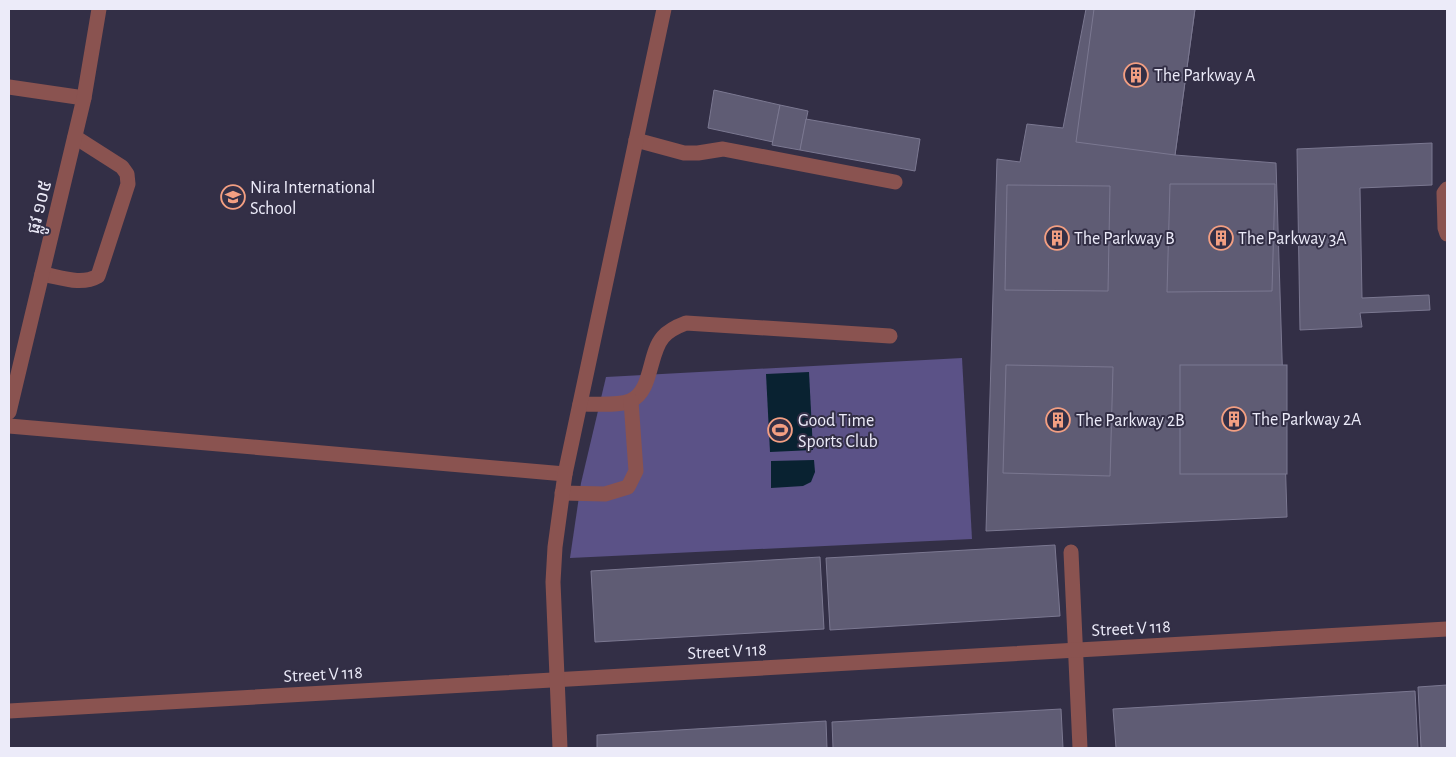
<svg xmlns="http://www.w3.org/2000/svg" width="1456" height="757" font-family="'Alegreya Sans','Noto Sans Khmer',sans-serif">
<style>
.green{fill:#5b5287}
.water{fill:#092231}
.building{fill:#5f5c74;stroke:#7b7891}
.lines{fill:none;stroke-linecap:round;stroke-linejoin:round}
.minor{stroke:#8a5350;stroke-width:15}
.labels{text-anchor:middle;stroke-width:4;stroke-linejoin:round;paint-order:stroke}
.poi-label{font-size:18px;fill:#ecebf9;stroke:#332f46;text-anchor:start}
.street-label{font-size:18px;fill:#ecebf9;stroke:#332f46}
</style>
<rect width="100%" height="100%" fill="#332f46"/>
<path class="green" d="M962,358L972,539L570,558L581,483L606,377Z"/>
<g class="water">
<path d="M809,372L813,450L770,452L766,374Z"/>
<path d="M814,460L815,472L811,482L803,486L771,488V461Z"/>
</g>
<g class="building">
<path d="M1086,9H1195L1175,155L1276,163L1287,517L986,531L997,159L1020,162L1027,124L1063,128Z"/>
<path d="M1094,9H1195L1175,155L1076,142Z"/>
<path d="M714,90L780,105L773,142L708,128Z"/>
<path d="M780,105L808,111L800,150L772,145Z"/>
<path d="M806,119L920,139L915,171L800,150Z"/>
<path d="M1432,143V185L1360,188L1362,298L1429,295L1430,310L1360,313L1362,327L1300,330L1297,149Z"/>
<path d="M1170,184H1275L1272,291L1167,292Z"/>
<path d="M1007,185L1110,186L1108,291L1005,290Z"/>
<path d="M1006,365L1113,367L1110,476L1003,473Z"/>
<rect x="1180" y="365" width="107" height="109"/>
<path d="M1055,545L1060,616L830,630L826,558Z"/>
<path d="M820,557L824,629L595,642L591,571Z"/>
<path d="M1447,685V748H1421L1418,687Z"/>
<path d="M1415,691L1418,748H1116L1113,709Z"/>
<path d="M1061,709L1063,748H833L832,722Z"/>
<path d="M826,721L827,748H597V735Z"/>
</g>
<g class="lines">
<g class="minor">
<path d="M9,87L84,98"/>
<path d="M636,140L684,153H698L723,149L895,182"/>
<path d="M1447,189L1444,193L1445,228L1447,234"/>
<path d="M42,274C60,277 81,286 98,276L128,184L127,174L122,167L75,137"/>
<path d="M580,404C594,404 618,406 630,401C653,391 648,354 663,337C669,330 678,326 686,323L890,336"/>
<path d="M9,412L84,98L99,9"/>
<path d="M9,426L565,474"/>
<path d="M562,493L605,494L628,487L636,471L631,401"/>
<path d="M1071,552L1080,748"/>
<path d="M9,711L1447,629"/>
<path d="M560,748L553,582L555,547L565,474L664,9"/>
</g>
</g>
<defs>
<g id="building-ring" transform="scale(1.25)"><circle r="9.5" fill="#332f46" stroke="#f39f82" stroke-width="1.5"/><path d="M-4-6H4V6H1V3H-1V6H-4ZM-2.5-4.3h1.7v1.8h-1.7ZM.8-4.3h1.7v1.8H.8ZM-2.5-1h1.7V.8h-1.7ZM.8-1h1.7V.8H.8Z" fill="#f39f82"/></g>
<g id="school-ring" transform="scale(1.25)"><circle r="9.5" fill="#332f46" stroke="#f39f82" stroke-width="1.5"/><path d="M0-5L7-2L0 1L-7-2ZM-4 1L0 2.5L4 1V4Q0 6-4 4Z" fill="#f39f82"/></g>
<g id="stadium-ring" transform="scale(1.25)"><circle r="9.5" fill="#332f46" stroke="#f39f82" stroke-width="1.5"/><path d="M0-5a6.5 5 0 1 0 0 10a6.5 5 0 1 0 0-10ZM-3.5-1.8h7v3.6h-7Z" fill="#f39f82"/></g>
</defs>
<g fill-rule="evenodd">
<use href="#building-ring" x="1136" y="75"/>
<use href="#school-ring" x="233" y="197"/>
<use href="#building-ring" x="1057" y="238"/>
<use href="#building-ring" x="1221" y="238"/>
<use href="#building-ring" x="1234" y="419"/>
<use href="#building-ring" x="1058" y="420"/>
<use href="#stadium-ring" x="780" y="430"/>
</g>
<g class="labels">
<g class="poi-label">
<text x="1154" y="81">The Parkway A</text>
<text x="250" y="193">Nira International<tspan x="250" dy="21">School</tspan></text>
<text x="1074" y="244">The Parkway B</text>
<text x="1238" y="244">The Parkway 3A</text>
<text x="1252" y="425">The Parkway 2A</text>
<text x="798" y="426">Good Time<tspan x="798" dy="21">Sports Club</tspan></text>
<text x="1076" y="426">The Parkway 2B</text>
</g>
<g class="street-label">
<text transform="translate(39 207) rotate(-76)" y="6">ផ្លូវ ១០៥</text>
<text transform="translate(1131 628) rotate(-3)" y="6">Street V 118</text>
<text transform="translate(727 651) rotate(-3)" y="6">Street V 118</text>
<text transform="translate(323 674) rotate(-3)" y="6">Street V 118</text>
</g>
</g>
<rect width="1456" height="757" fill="none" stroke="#ecebf9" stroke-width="20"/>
</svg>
